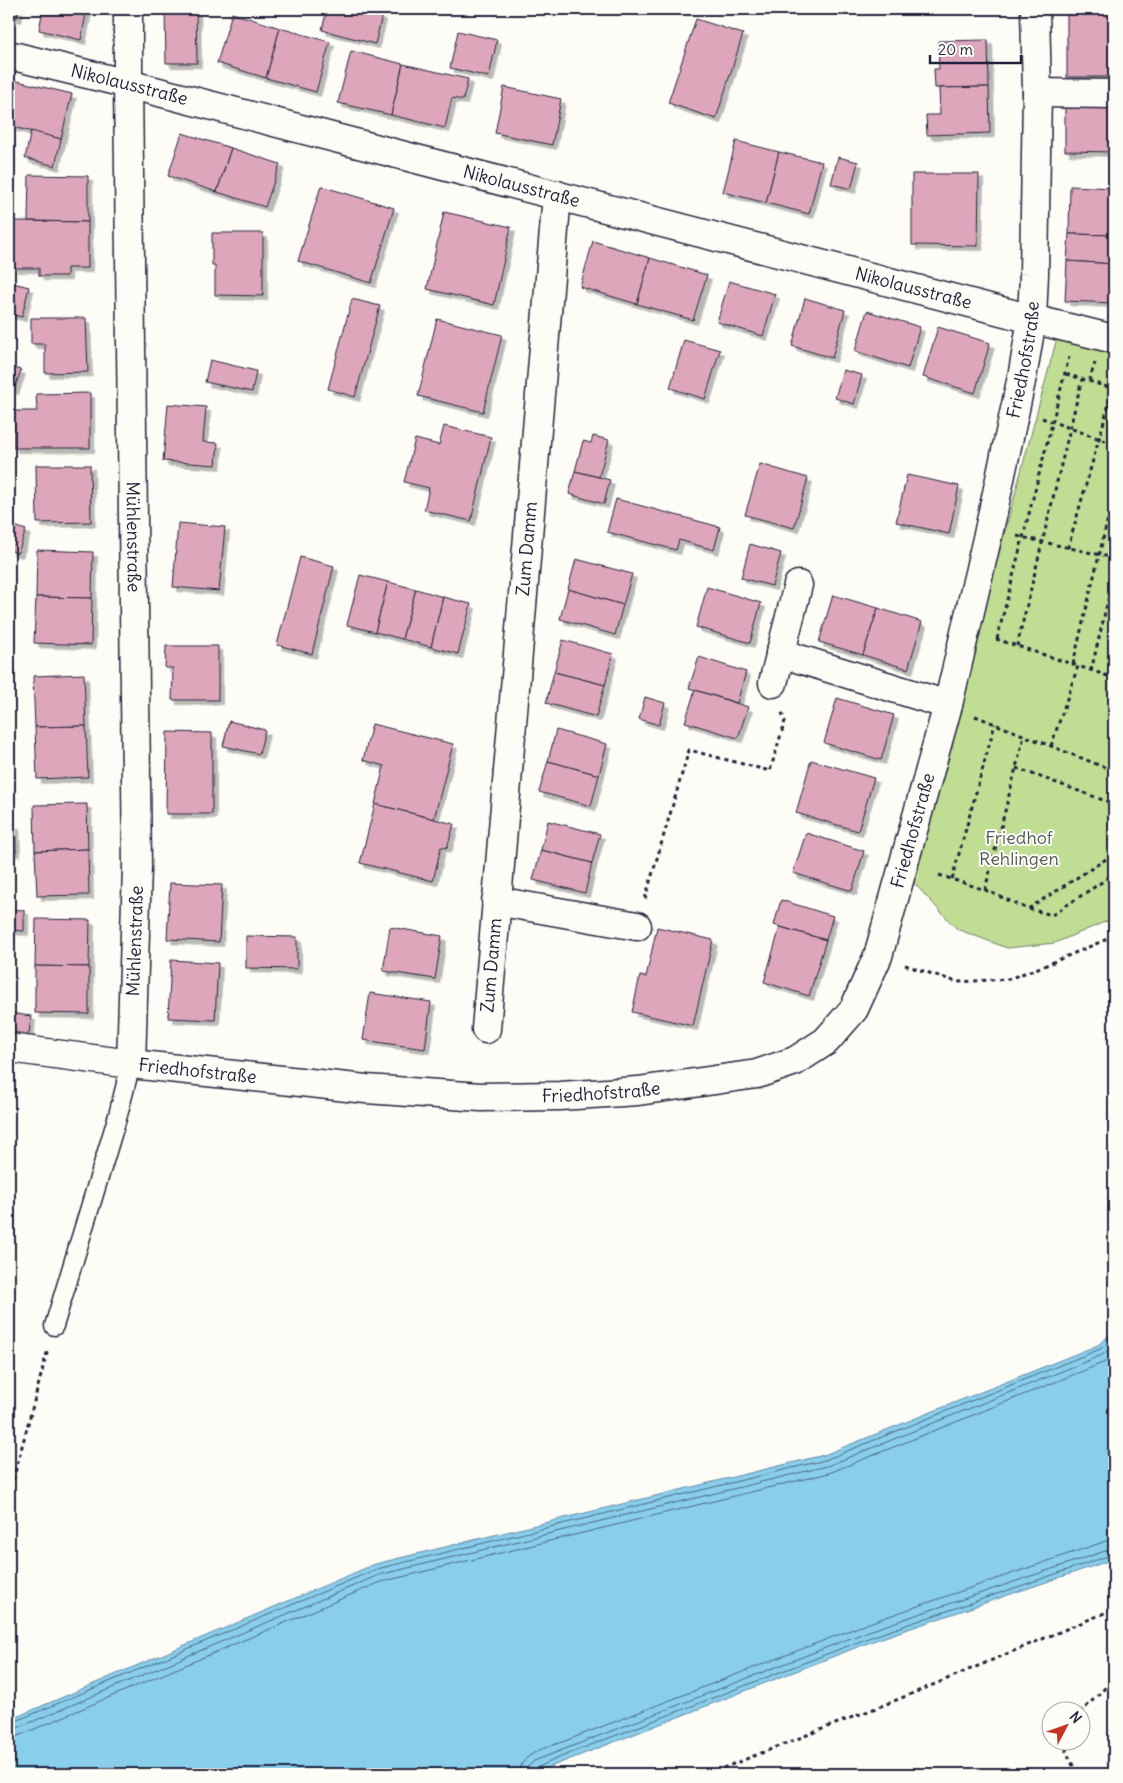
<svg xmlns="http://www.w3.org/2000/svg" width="1123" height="1783" font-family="Delius,sans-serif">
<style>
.green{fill:#c0dd94;stroke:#718068}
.water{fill:#89ceeb;stroke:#6089a5}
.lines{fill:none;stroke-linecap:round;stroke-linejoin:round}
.shore{stroke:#4b6781;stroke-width:1}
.building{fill:#dda6bb;stroke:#22223b;filter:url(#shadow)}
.service-casing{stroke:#22223b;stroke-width:21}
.minor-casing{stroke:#22223b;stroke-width:31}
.path{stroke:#22223b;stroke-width:3;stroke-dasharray:4 4;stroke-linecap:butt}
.service{stroke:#fdfcf7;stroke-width:18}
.minor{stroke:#fdfcf7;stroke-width:28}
.labels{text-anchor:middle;stroke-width:4;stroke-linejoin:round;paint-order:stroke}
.street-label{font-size:18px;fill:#22223b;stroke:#fdfcf7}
.park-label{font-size:18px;fill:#515a56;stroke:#fdfcf7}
</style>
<defs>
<filter id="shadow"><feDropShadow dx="4.5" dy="4.5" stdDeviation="0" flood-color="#0004"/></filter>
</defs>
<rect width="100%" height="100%" fill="#fdfcf7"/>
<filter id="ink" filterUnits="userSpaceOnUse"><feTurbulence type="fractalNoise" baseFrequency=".02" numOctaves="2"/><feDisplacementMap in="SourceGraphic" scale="10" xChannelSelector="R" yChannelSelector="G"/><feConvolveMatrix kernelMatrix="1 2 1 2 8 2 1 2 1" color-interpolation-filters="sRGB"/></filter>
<g filter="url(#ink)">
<path class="green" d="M1057,338L1114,351V918L1055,943L1007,948L957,929L911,880Z"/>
<path class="water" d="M1114,1331V1559L873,1641L532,1774H9V1720L375,1564L824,1455L1098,1345Z"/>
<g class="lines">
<g class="shore">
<path d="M9,1724L377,1569L825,1460L1100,1349L1114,1338"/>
<path d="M9,1730L15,1729L379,1575L827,1466L1102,1355L1114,1346"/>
<path d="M9,1738L18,1736L381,1582L829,1473L1105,1362L1114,1355"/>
<path d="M519,1774C520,1752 549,1747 565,1741L866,1624L1106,1541L1114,1540"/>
<path d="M526,1774L528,1767L534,1761L869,1631L1114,1548"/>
<path d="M533,1774L536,1768L570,1753L871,1637L1114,1554"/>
</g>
</g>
<g class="building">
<path d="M9,9H19L17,18L9,16Z"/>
<path d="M43,9H87L81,40L39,30Z"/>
<path d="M196,9L197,63H166L165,10Z"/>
<path d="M327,9H356L382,16L375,44L322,30Z"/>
<rect x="1067" y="9" width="47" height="68"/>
<path d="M232,13L280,28L266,78L217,63Z"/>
<path d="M696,19L743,34L716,119L668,103Z"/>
<path d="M280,28L330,42L316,92L266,78Z"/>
<path d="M458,31L497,40L489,77L450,68Z"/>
<path d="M988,40L989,87L935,88L934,69H939L938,41Z"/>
<path d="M351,51L403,64L391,115L338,103Z"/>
<path d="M403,64L468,79L463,100L452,98L445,128L391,115Z"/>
<path d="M9,79L72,94L61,139L9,126Z"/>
<path d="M504,87L561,99L552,145L495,133Z"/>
<path d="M989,87L990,133L927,135L926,115H940L939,88Z"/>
<path d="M1065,107L1114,108V152L1065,151Z"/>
<path d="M31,131L61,139L55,166L25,158Z"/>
<path d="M182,133L231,148L217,192L168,176Z"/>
<path d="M736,141L779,152L766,203L723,192Z"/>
<path d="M231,148L280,164L265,207L217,192Z"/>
<path d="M779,152L822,162L809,214L766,203Z"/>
<path d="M838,157L858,162L851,189L831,184Z"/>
<path d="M912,174H979L978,246L912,245Z"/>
<path d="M29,175L88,176V222L28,221Z"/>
<path d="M321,186L394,208L371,283L298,261Z"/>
<path d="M1070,186L1114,188V235L1069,234Z"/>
<path d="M444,212L511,227L494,305L427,289Z"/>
<path d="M13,221L88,222V268H67V276H39V268H13Z"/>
<path d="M212,233H263V296L215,295V265H212Z"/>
<path d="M1069,234L1114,235V264L1067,261Z"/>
<path d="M593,241L650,258L637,304L580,287Z"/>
<path d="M650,258L707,275L693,320L637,304Z"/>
<path d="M1067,261L1114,264V303L1065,301Z"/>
<path d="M729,281L775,294L763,336L717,322Z"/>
<path d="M9,282L29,287L22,317L9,314Z"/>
<path d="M805,298L845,310L832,358L792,346Z"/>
<path d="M352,299L380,306L355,397L328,389Z"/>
<path d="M867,311L920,327L908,368L855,351Z"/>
<path d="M31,318H86L88,372L45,373V344H31Z"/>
<path d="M437,319L502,335L483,412L418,396Z"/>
<path d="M938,327L990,343L975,393L923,377Z"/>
<path d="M684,340L720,350L705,399L670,388Z"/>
<path d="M210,360L256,371L252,392L205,382Z"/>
<path d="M9,367L21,370L14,390L9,389Z"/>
<path d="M843,370L862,375L854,404L835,398Z"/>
<path d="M90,393V448H13V411H37L36,394Z"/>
<path d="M168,404L206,407L203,442L218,443L216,465L163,461Z"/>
<path d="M444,426L491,437L471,521L424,510L429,488L404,482L415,439L439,445Z"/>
<path d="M593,436L609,440L599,477L575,471L583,441L591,443Z"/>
<path d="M760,464L808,478L794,528L745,515Z"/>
<path d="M36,465H90L91,522L37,523Z"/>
<path d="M575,471L610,480L604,504L569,494Z"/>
<path d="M907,475L959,486L949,534L896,522Z"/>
<path d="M616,499L720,527L714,550L679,540L676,550L607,532Z"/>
<path d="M178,523L225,527L219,591L173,587Z"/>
<path d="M9,524L26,530L18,553L9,550Z"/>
<path d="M750,544L781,553L772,586L741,578Z"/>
<path d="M37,550L93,552L92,598L36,597Z"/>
<path d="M300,557L334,566L312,654L277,645Z"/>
<path d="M576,559L632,574L623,605L568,589Z"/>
<path d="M360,575L388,582L375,632L347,625Z"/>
<path d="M388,582L416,589L402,639L375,632Z"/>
<path d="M707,587L761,603L750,643L696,627Z"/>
<path d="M416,589L443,597L431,647L402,639Z"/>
<path d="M568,589L623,605L615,635L560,619Z"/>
<path d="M833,595L878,608L863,655L819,642Z"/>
<path d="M36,597L92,598L91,645L34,643Z"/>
<path d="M443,597L471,604L458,654L431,647Z"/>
<path d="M878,608L922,622L908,669L863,655Z"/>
<path d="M563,640L613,654L605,685L554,672Z"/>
<path d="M166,646H218V700H172L173,668H165Z"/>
<path d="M699,657L746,672L737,703L689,688Z"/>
<path d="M554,672L605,685L596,717L546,703Z"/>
<path d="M84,674L86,726L35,727L33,676Z"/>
<path d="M695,690L748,707L738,738L685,722Z"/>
<path d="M645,697L665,703L659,725L639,719Z"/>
<path d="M837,698L894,715L881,760L824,743Z"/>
<path d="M229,721L265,730L259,754L223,746Z"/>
<path d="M372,724L453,744L434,819L375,804L384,766L363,760Z"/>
<path d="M86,726L88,777L37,779L35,727Z"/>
<path d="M556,730L607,744L599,775L548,761Z"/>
<path d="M167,732L212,733V814H166Z"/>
<path d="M811,760L874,778L858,831L796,813Z"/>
<path d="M548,761L599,775L591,806L539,792Z"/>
<path d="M87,804L88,849L35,851L34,805Z"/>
<path d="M375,804L454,824L447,848L441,847L433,881L360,863Z"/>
<path d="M548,821L600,834L592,863L541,850Z"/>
<path d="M9,824H15L16,852H9Z"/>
<path d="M806,833L864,851L852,891L793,873Z"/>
<path d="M88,849L89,895L37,896L35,851Z"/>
<path d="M541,850L592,863L585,893L533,880Z"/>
<path d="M170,883L222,885L219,942L167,939Z"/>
<path d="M781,900L833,916L826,940L774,925Z"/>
<path d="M9,909L24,910V931L9,930Z"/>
<path d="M36,919L90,920L89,967L35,966Z"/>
<path d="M390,927L442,936L435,979L383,971Z"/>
<path d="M657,927L713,940L693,1026L632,1012L640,976L646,977Z"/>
<path d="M780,927L826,940L809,996L764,982Z"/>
<path d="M246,936L297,937V969L246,968Z"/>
<path d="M171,960L218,963L215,1020L168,1018Z"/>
<path d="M35,966L89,967V1014L35,1013Z"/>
<path d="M370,993L431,1002L425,1049L363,1040Z"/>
<path d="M9,1013L31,1016L29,1034L9,1032Z"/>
</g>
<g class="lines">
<g class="service-casing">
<path id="service" d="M54,1326L118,1115L131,1064"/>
</g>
<g class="minor-casing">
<g id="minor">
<path id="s1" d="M128,9V84L137,867L131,1064"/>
<path id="s2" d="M9,55L128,84L1032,319L1114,339"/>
<path d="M1037,93L1114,94"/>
<path d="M780,653L948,705"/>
<path d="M773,683L798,585"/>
<path d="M496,901L637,926"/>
<path id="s3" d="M486,1029L557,195"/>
<path id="s4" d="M9,1048L131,1064L366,1089L481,1097L560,1096L638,1091L757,1074L795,1061L826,1041L854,1009L878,956L948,705L989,530L1023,372L1032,319L1034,274L1037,93L1035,9"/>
</g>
</g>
<g class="path">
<path d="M1066,374L1114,389"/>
<path d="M1089,381L1095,363"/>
<path d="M1042,418L1114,444"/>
<path d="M1017,536L1114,558"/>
<path d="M1068,548L1114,386"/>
<path d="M996,639L1078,666"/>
<path d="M997,639L1069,357"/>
<path d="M1017,646L1082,379"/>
<path d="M1073,664L1114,493"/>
<path d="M1091,671L1114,575"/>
<path d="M975,716L1114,771"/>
<path d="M1051,746L1078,666L1114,678"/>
<path d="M1016,768L1114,804"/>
<path d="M939,875L985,890L1028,909L1114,854"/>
<path d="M952,879L995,724"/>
<path d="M985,890L1024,736"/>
<path d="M645,899L689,750L770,771L785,721L781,710"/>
<path d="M1029,909L1052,915L1114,874"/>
<path d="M905,965L957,982L1008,979L1049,964L1114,936"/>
<path d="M9,1495L48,1349"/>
<path d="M1080,1713L1114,1679"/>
<path d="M1068,1740L1066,1751L1077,1774"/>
<path d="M708,1774L909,1695L1114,1609"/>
</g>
<use href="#service" class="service"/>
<use href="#minor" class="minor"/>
</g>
</g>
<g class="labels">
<g class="street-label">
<text dy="6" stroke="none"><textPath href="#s2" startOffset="124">Nikolausstraße</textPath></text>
<text dy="6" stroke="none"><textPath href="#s2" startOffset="529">Nikolausstraße</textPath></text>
<text dy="6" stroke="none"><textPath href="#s2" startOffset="934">Nikolausstraße</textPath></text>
<text dy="6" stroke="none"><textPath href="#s4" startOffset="1544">Friedhofstraße</textPath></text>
<text dy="6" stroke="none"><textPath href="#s1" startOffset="528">Mühlenstraße</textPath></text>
<text dy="6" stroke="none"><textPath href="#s3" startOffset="482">Zum Damm</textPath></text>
<text dy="6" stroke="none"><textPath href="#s4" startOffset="1060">Friedhofstraße</textPath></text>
<text transform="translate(135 941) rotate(-88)" y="6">Mühlenstraße</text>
<text dy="6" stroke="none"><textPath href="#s3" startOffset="64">Zum Damm</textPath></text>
<text dy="6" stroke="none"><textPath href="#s4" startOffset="190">Friedhofstraße</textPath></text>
<text dy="6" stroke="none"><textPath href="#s4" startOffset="595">Friedhofstraße</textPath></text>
</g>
<g class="park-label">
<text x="1019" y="844">Friedhof<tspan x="1019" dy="21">Rehlingen</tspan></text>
</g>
</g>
<rect width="1123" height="1783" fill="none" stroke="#fdfcf7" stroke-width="30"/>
<rect x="15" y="15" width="1093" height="1753" fill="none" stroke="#22223b" stroke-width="2" filter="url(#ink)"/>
<g transform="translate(1066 1726) rotate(49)"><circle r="24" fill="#fdfcf7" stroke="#a5a5ac"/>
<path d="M0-4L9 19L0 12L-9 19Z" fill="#c8321e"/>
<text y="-8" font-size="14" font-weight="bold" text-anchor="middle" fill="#22223b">N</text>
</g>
<path d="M930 55v8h91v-8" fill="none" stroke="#22223b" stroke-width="2.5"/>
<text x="938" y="55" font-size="15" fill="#22223b" stroke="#fdfcf7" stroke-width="4" paint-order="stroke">20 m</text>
</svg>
